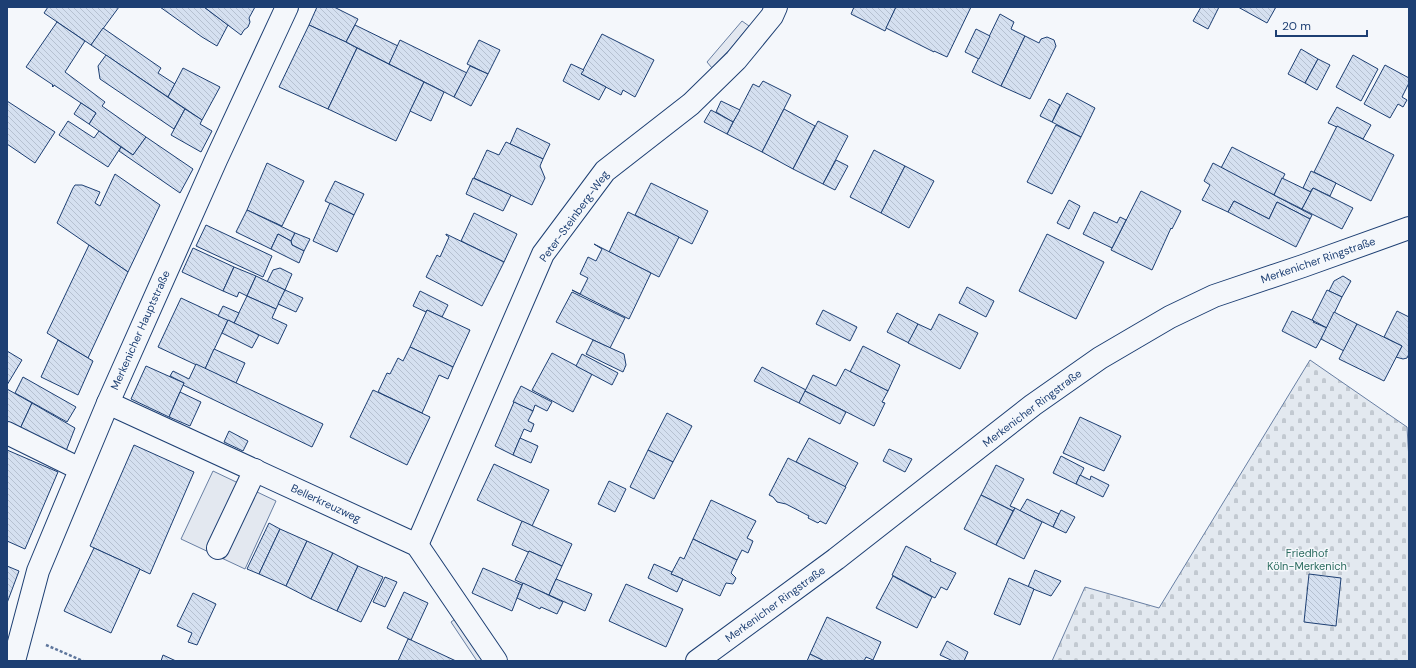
<svg xmlns="http://www.w3.org/2000/svg" width="1416" height="668" font-family="'DM Sans',sans-serif">
<style>
.cemetery{fill:url(#cemetery-stones);stroke:#687fa3}
.parking{fill:#e3e8f0;stroke:#687fa3}
.building{fill:url(#building-back-hatch);stroke:#1d3f73}
.lines{fill:none;stroke-linecap:round;stroke-linejoin:round}
.minor-casing{stroke:#1d3f73;stroke-width:24}
.path{stroke:#5e769c;stroke-width:2.5;stroke-dasharray:3 2;stroke-linecap:butt}
.minor{stroke:#f4f7fb;stroke-width:22}
.labels{text-anchor:middle;stroke-width:3;stroke-linejoin:round;paint-order:stroke}
.street-label{font-size:11px;fill:#1d3f73;stroke:#f4f7fb}
.park-label{font-size:11px;fill:#2c6c60;stroke:#f4f7fb}
</style>
<defs>
<pattern id="cemetery-stones" width="16" height="16" patternUnits="userSpaceOnUse"><rect width="16" height="16" fill="#e3e9f0"/><path d="M2 7V4a2 2 0 0 1 4 0v3zM10 15v-3a2 2 0 0 1 4 0v3z" fill="#c2c9d1"/></pattern>
<pattern id="building-back-hatch" width="6" height="6" patternUnits="userSpaceOnUse"><rect width="6" height="6" fill="#d5e0f0"/><path d="M-1 5l2 2M0 0l6 6M5-1l2 2" fill="none" stroke="#b6c1d1"/></pattern>
</defs>
<rect width="100%" height="100%" fill="#f4f7fb"/>
<path class="cemetery" d="M1310,360L1407,427L1409,460V661H1052L1085,587L1159,608Z"/>
<g class="parking">
<path d="M742,21L749,26L730,49L712,68L707,62Z"/>
<path d="M213,471L276,501L245,569L181,539Z"/>
<path d="M458,617L488,661H477L451,622Z"/>
</g>
<g class="building">
<path d="M48,7H119L91,45L44,13Z"/>
<path d="M160,7H204L228,25L217,46L202,37Z"/>
<path d="M204,7H255L249,18L250,22L248,27L244,30L241,35Z"/>
<path d="M317,7H334L358,19L346,42L309,25Z"/>
<path d="M854,7H896L885,31L851,14Z"/>
<path d="M896,7H971L947,57L934,51V52L886,28Z"/>
<path d="M1201,7H1219L1208,29L1193,21Z"/>
<path d="M1238,7H1276L1267,23Z"/>
<path d="M1000,14L1014,22L1011,29L1025,36L1001,86L972,72Z"/>
<path d="M57,22L85,41L65,72L105,102L102,106L146,137L133,155L89,124L96,113L54,85L53,87L52,86L53,85L26,67Z"/>
<path d="M309,25L346,42L357,48L328,109L279,87Z"/>
<path d="M355,25L398,46L389,64L346,42Z"/>
<path d="M103,28L161,68L158,73L175,84L168,97L91,45Z"/>
<path d="M976,29L990,36L979,59L965,52Z"/>
<path d="M602,34L654,60L635,97L623,90L621,95L581,74Z"/>
<path d="M1025,36L1039,43L1041,39L1047,37L1054,40L1056,46L1030,99L1001,86Z"/>
<path d="M400,40L467,73L454,97L389,64Z"/>
<path d="M479,40L500,50L488,74L467,64Z"/>
<path d="M357,48L424,82L396,141L328,109Z"/>
<path d="M1301,49L1318,59L1305,83L1288,74Z"/>
<path d="M106,55L185,109L174,129L100,79L98,66Z"/>
<path d="M1353,55L1378,69L1361,101L1336,87Z"/>
<path d="M1318,59L1330,65L1317,90L1305,83Z"/>
<path d="M571,64L584,70L581,74L606,87L599,100L563,81Z"/>
<path d="M1385,65L1409,78V83L1402,97L1407,100L1403,107L1398,104L1390,118L1364,104Z"/>
<path d="M470,66L488,74L471,106L454,97Z"/>
<path d="M183,68L220,87L202,120L168,97Z"/>
<path d="M763,81L791,95L762,152L727,134L753,84L759,87Z"/>
<path d="M424,82L444,92L431,121L410,111Z"/>
<path d="M1067,93L1095,108L1081,137L1052,122Z"/>
<path d="M1049,99L1060,105L1052,122L1040,116Z"/>
<path d="M7,101L55,132L35,163L7,144Z"/>
<path d="M721,101L740,110L733,122L716,112Z"/>
<path d="M81,103L96,113L89,124L74,114Z"/>
<path d="M1337,107L1371,125L1363,139L1328,123Z"/>
<path d="M185,109L202,120L200,124L212,131L201,152L171,135Z"/>
<path d="M784,109L815,126L793,169L762,152Z"/>
<path d="M711,110L733,122L727,134L704,122Z"/>
<path d="M68,121L94,138L99,131L121,147L108,167L59,135Z"/>
<path d="M818,121L848,136L823,184L793,169Z"/>
<path d="M1056,125L1081,137L1052,194L1027,182Z"/>
<path d="M1337,126L1394,155L1371,201L1314,172Z"/>
<path d="M517,128L550,144L543,159L510,144Z"/>
<path d="M146,137L193,169L180,193L119,151L121,147L133,155Z"/>
<path d="M506,142L543,159L540,166L545,178L532,205L474,178L487,150L499,155Z"/>
<path d="M1232,147L1285,174L1274,195L1221,168Z"/>
<path d="M874,150L905,166L881,213L850,197Z"/>
<path d="M836,160L848,166L835,190L823,184Z"/>
<path d="M267,163L304,181L282,226L247,210Z"/>
<path d="M1213,163L1312,215L1310,219L1277,202L1269,219L1234,201L1228,212L1202,200L1210,185L1204,181Z"/>
<path d="M905,166L934,181L909,228L881,213Z"/>
<path d="M1311,171L1336,183L1330,196L1313,188L1310,192L1303,188Z"/>
<path d="M115,174L160,205L128,272L57,223L73,188L75,185H82L100,192L95,203L100,206Z"/>
<path d="M473,178L511,195L503,211L466,194Z"/>
<path d="M1282,178L1311,192L1302,209L1274,195Z"/>
<path d="M335,181L364,194L354,215L325,201Z"/>
<path d="M651,183L708,211L692,244L635,215Z"/>
<path d="M1313,188L1353,208L1342,229L1302,209Z"/>
<path d="M1141,191L1181,211L1172,229L1171,228L1152,270L1111,250Z"/>
<path d="M1069,200L1080,206L1069,229L1057,223Z"/>
<path d="M1234,201L1269,219L1277,202L1310,219L1296,247L1228,212Z"/>
<path d="M330,203L354,215L337,252L313,241Z"/>
<path d="M247,210L295,233L291,241L278,234L271,249L236,232Z"/>
<path d="M628,212L679,237L659,277L609,252Z"/>
<path d="M1094,212L1117,223L1120,217L1126,220L1112,248L1083,234Z"/>
<path d="M474,213L517,234L504,262L461,241Z"/>
<path d="M206,225L272,256L263,277L196,246Z"/>
<path d="M295,233L310,239L304,251L292,245L291,241Z"/>
<path d="M278,234L291,241L292,245L304,251L299,263L271,249Z"/>
<path d="M446,234L504,262L482,306L426,277L437,255L440,257L449,237L446,235Z"/>
<path d="M1047,234L1104,262L1076,319L1019,291Z"/>
<path d="M594,244L651,273L629,319L572,290L580,294L588,278L580,274L588,257L596,261L602,249Z"/>
<path d="M89,245L128,272L88,358L47,333Z"/>
<path d="M193,248L234,267L223,291L182,272Z"/>
<path d="M234,267L256,276L247,296L239,292L237,297L223,291Z"/>
<path d="M280,268L292,274L285,290L267,282L273,270Z"/>
<path d="M256,276L285,290L276,309L247,296Z"/>
<path d="M1343,276L1351,281L1342,297L1329,291L1334,281Z"/>
<path d="M967,287L994,301L986,317L959,303Z"/>
<path d="M285,290L303,298L296,312L278,304Z"/>
<path d="M1327,290L1342,297L1327,328L1312,320Z"/>
<path d="M420,291L448,305L442,317L427,310L426,312L413,306Z"/>
<path d="M572,292L625,318L610,348L556,322Z"/>
<path d="M247,296L276,309L272,318L287,325L278,344L234,323Z"/>
<path d="M181,298L228,320L205,369L158,347Z"/>
<path d="M223,306L239,313L234,323L218,316Z"/>
<path d="M427,310L470,330L453,367L410,347Z"/>
<path d="M823,310L857,327L850,341L816,324Z"/>
<path d="M1292,311L1314,321L1313,322L1327,328L1316,348L1282,331Z"/>
<path d="M1397,311L1409,317V354L1407,358L1403,359L1396,357L1402,346L1384,337Z"/>
<path d="M1334,312L1357,324L1344,351L1321,339Z"/>
<path d="M897,313L918,324L909,343L887,332Z"/>
<path d="M939,314L978,333L960,369L908,343L918,324L931,330Z"/>
<path d="M228,320L259,335L252,348L222,333Z"/>
<path d="M1357,324L1402,346L1384,381L1339,359Z"/>
<path d="M58,340L93,361L78,395L41,377Z"/>
<path d="M593,340L624,354L626,365L623,372L586,354Z"/>
<path d="M863,346L900,365L888,391L850,372Z"/>
<path d="M410,347L453,367L448,379L439,375L422,413L378,392L387,373L390,374L398,358L403,361Z"/>
<path d="M214,349L245,363L236,383L205,369Z"/>
<path d="M7,351L22,360L7,385Z"/>
<path d="M552,353L592,374L573,412L532,390Z"/>
<path d="M582,354L618,373L612,385L576,366Z"/>
<path d="M196,364L323,424L312,447L183,385L184,383L170,376L173,371L189,379Z"/>
<path d="M146,366L184,383L169,417L131,399Z"/>
<path d="M762,367L806,390L799,403L754,381Z"/>
<path d="M845,369L888,391L882,402L885,403L874,426L805,391L813,375L836,386Z"/>
<path d="M23,377L76,407L67,422L15,393Z"/>
<path d="M521,386L552,402L547,411L535,405L533,411L513,402Z"/>
<path d="M7,389L32,403L19,431L7,425Z"/>
<path d="M373,390L430,417L407,465L350,437Z"/>
<path d="M805,391L846,412L840,424L799,403Z"/>
<path d="M180,392L201,402L190,426L169,417Z"/>
<path d="M514,402L533,411L528,421L534,424L531,432L524,429L513,455L495,446Z"/>
<path d="M32,403L75,428L64,456L19,431Z"/>
<path d="M667,413L692,426L673,462L648,450Z"/>
<path d="M1080,417L1121,436L1104,471L1063,453Z"/>
<path d="M229,431L248,441L243,451L224,442Z"/>
<path d="M520,438L538,446L531,463L513,455Z"/>
<path d="M809,438L858,463L845,487L796,462Z"/>
<path d="M134,445L194,472L150,574L90,546Z"/>
<path d="M889,449L912,459L905,472L883,461Z"/>
<path d="M7,450L58,472L25,549L7,541Z"/>
<path d="M648,450L673,462L654,499L630,487Z"/>
<path d="M1061,456L1084,468L1076,484L1053,473Z"/>
<path d="M788,458L846,487L826,524L820,521L818,523L808,518L809,516L786,504L777,502L773,497L769,495Z"/>
<path d="M494,464L549,490L532,526L477,500Z"/>
<path d="M996,465L1024,479L1010,506L1015,508L1013,511L981,495Z"/>
<path d="M1080,475L1090,480L1091,476L1109,485L1103,497L1076,484Z"/>
<path d="M609,481L626,489L615,512L598,504Z"/>
<path d="M981,495L1013,511L996,545L964,529Z"/>
<path d="M1027,499L1059,514L1053,527L1020,511Z"/>
<path d="M711,500L756,521L747,538L753,541L748,553L742,550L737,560L693,539Z"/>
<path d="M1015,508L1042,522L1024,559L996,545Z"/>
<path d="M1061,510L1075,517L1066,533L1053,527Z"/>
<path d="M522,521L572,544L562,566L529,551L528,552L512,545Z"/>
<path d="M269,523L280,529L259,574L247,569Z"/>
<path d="M280,529L307,541L286,586L259,574Z"/>
<path d="M693,539L737,560L731,573L736,578L733,584L726,583L720,596L671,574L680,557L684,559Z"/>
<path d="M307,541L333,553L311,599L286,586Z"/>
<path d="M906,546L931,559L930,561L956,573L947,590L941,587L935,598L892,575Z"/>
<path d="M94,548L140,569L111,633L64,611Z"/>
<path d="M529,551L562,566L549,595L515,580Z"/>
<path d="M333,553L358,566L337,611L311,599Z"/>
<path d="M654,564L672,572L671,574L683,579L677,592L648,578Z"/>
<path d="M7,566L19,571L7,603Z"/>
<path d="M358,566L383,577L361,622L337,611Z"/>
<path d="M483,568L522,585L512,611L472,593Z"/>
<path d="M1035,570L1061,581L1051,596L1028,587Z"/>
<path d="M1309,574L1341,578L1336,626L1304,622Z"/>
<path d="M893,576L932,597L917,628L876,608Z"/>
<path d="M385,577L397,582L385,607L373,602Z"/>
<path d="M1009,578L1034,589L1020,625L994,614Z"/>
<path d="M556,579L592,594L585,611L549,595Z"/>
<path d="M523,583L563,602L557,614L541,607L540,609L517,598Z"/>
<path d="M626,584L683,609L666,647L609,621Z"/>
<path d="M404,592L428,603L411,640L387,628Z"/>
<path d="M193,593L216,604L197,645L188,642L192,633L177,626Z"/>
<path d="M827,617L881,642L873,660L866,657L864,661H824L810,654Z"/>
<path d="M408,639L411,640L456,661H398Z"/>
<path d="M947,641L968,652L964,661H953L940,655Z"/>
<path d="M810,654L824,661H807Z"/>
<path d="M163,655L176,661H161Z"/>
</g>
<g class="lines">
<g class="minor-casing">
<g id="minor">
<path d="M108,403L417,545L496,661"/>
<path d="M7,433L80,469"/>
<path d="M417,545L543,254L605,171L691,104L736,60L772,16L776,7"/>
<path d="M218,548L255,470"/>
<path d="M14,661L38,571L108,403L216,160L287,7"/>
<path d="M697,661L836,559L1033,405L1100,358L1170,317L1214,296L1303,266L1409,228"/>
</g>
</g>
<path class="path" d="M46,645L83,661"/>
<use href="#minor" class="minor"/>
</g>
<g class="labels">
<g class="street-label">
<text transform="translate(574 216) rotate(-54)" y="4">Peter-Steinberg-Weg</text>
<text transform="translate(1318 260) rotate(-19)" y="4">Merkenicher Ringstraße</text>
<text transform="translate(140 330) rotate(-66)" y="4">Merkenicher Hauptstraße</text>
<text transform="translate(1032 408) rotate(-37)" y="4">Merkenicher Ringstraße</text>
<text transform="translate(326 503) rotate(25)" y="4">Bellerkreuzweg</text>
<text transform="translate(775 604) rotate(-36)" y="4">Merkenicher Ringstraße</text>
</g>
<g class="park-label">
<text x="1307" y="557">Friedhof<tspan x="1307" dy="13">Köln-Merkenich</tspan></text>
</g>
</g>
<rect width="1416" height="668" fill="none" stroke="#1d3f73" stroke-width="16"/>
<path d="M1276 30v6h91v-6" fill="none" stroke="#1d3f73" stroke-width="2"/>
<text x="1282" y="30" font-size="12" fill="#1d3f73" stroke="#f4f7fb" stroke-width="3" paint-order="stroke">20 m</text>
</svg>
